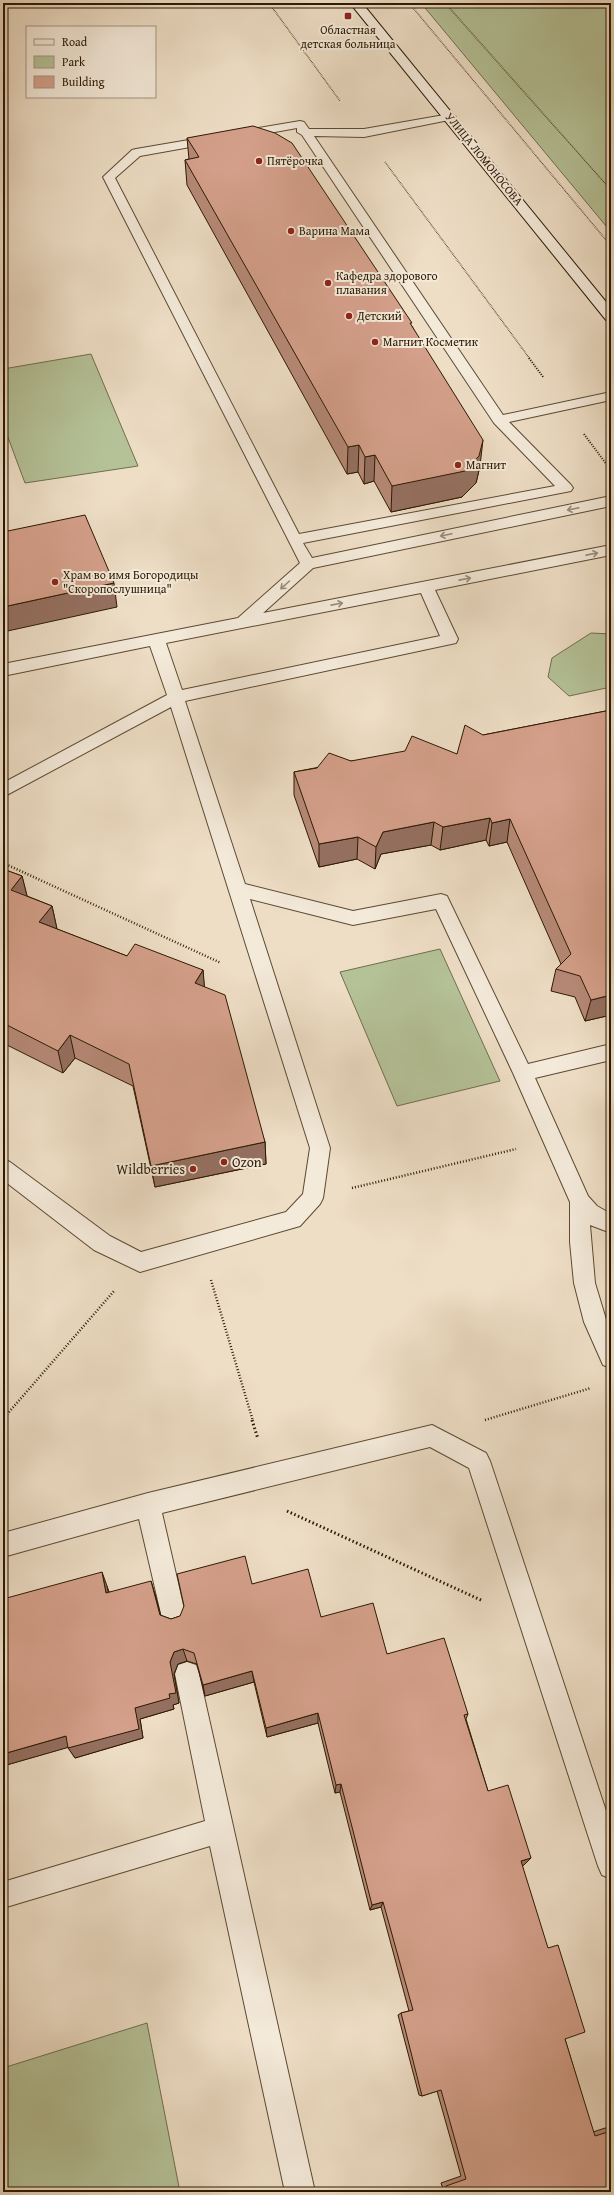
<svg xmlns="http://www.w3.org/2000/svg" width="614" height="2195" font-family="'Gentium Book Plus',serif">
<style>
.green{fill:#b5c298;stroke:#706e4c}
.lines{fill:none;stroke-linecap:round;stroke-linejoin:round}
.service-casing{stroke:#5c4a32;stroke-width:2}
.secondary-casing{stroke:#2c1901;stroke-width:2}
.path-far3{stroke:#2c1901;stroke-width:1.5;stroke-dasharray:0.5 1;stroke-linecap:butt}
.path-far2{stroke:#2c1901;stroke-width:2;stroke-dasharray:1 1.5;stroke-linecap:butt}
.path-far1{stroke:#2c1901;stroke-width:2.5;stroke-dasharray:1 2;stroke-linecap:butt}
.path{stroke:#2c1901;stroke-width:3;stroke-dasharray:1.5 2.5;stroke-linecap:butt}
.service{fill:#f4eada;fill-rule:evenodd}
.secondary{fill:#f4eada;fill-rule:evenodd}
.wall{fill:#b78a78;stroke:#2c1901}
.shaded-wall{fill:#957061;stroke:#2c1901}
.building{fill:#d5a08b;stroke:#2c1901}
.oneway{stroke:#9a8c78}
.poi-dot{fill:#8f2418;stroke:#f4eada;stroke-width:1.5}
.labels{text-anchor:middle;stroke-width:4;stroke-linejoin:round;paint-order:stroke}
.far-poi-label{font-size:12px;fill:#2c1901;stroke:#f4eada;text-anchor:start}
.far-street-label{font-size:12px;fill:#2c1901;stroke:#f4eada}
.poi-label{font-size:14px;fill:#2c1901;stroke:#f4eada;text-anchor:start}
</style>
<rect width="100%" height="100%" fill="#eedec6"/>
<filter id="stains"><feTurbulence type="fractalNoise" baseFrequency=".005" numOctaves="4"/><feColorMatrix values="0 0 0 0 .2 0 0 0 0 .09 0 0 0 0 .02 0 0 0 .5 -.17"/></filter>
<radialGradient id="worn" r=".72"><stop offset=".6" stop-color="#630" stop-opacity="0"/><stop offset="1" stop-color="#630" stop-opacity=".3"/></radialGradient>
<g class="green">
<path d="M421,3H611V232Z"/>
<path d="M91,354L138,466L25,483L3,424V369Z"/>
<path d="M591,633L611,634V687L569,696L548,677L552,658Z"/>
<path d="M440,949L500,1081L397,1106L340,972Z"/>
<path d="M147,2023L180,2192H3V2068Z"/>
</g>
<g class="lines">
<g class="service-casing">
<g id="service">
<path d="M450,114L456,117L454,119L364,137L314,136L503,415L611,392V400L509,422L571,485L573,488L571,491L303,543L312,558L611,496V506L313,568L263,613L611,545V555L435,590L458,639L456,643L185,701L245,884L353,911L441,894L447,896L528,1064L611,1044V1060L535,1078L588,1196L597,1206L611,1214V1233L590,1225L595,1283L611,1336V1368L603,1365L584,1322L574,1283L570,1242V1202L513,1073L436,909L353,925L250,899L330,1148L323,1198L320,1204L300,1226L140,1272L94,1250L3,1180V1159L10,1162L110,1236L141,1252L286,1212L303,1194L310,1148L171,707L3,797V783L167,695L150,646L3,676V664L238,618L300,563L103,177L132,150L136,149L300,121L304,122L309,129H364ZM297,128V132L302,135L494,423L555,486L299,534L115,178L140,156ZM421,593L440,636L182,690L166,643Z"/>
<path d="M432,1425L486,1453L490,1461L611,1826V1879L602,1875L598,1866L469,1468L430,1447L162,1513L186,1618L183,1627L174,1630L165,1627L162,1618L139,1519L3,1557V1533L148,1493Z"/>
<path d="M187,1662L196,1665L199,1674L315,2192H285L210,1846L3,1908V1882L205,1821L175,1674L178,1665Z"/>
</g>
</g>
<g class="secondary-casing">
<path id="secondary" d="M350,3H362L611,308V321L606,320Z"/>
</g>
<g class="path-far3">
<path d="M269,3L340,101"/>
<path d="M409,3L611,246"/>
<path d="M445,3L611,190"/>
<path d="M385,162L530,359"/>
</g>
<g class="path-far2">
<path d="M529,358L544,378"/>
<path d="M584,434L610,469"/>
</g>
<g class="path-far1">
<path d="M3,863L221,963"/>
<path d="M352,1188L516,1149"/>
<path d="M211,1280L253,1421"/>
<path d="M3,1419L114,1291"/>
<path d="M485,1420L591,1388"/>
</g>
<g class="path">
<path d="M252,1420L258,1439"/>
<path d="M287,1511L483,1601"/>
</g>
<use href="#service" class="service"/>
<use href="#secondary" class="secondary"/>
</g>
<g class="wall">
<path d="M187,138L412,326L480,466L476,483L462,497L391,512L374,481L364,484L358,472L347,474L187,185L185,160L189,159Z"/>
<path d="M611,710V1015L585,1021L575,997L551,991L556,969L561,964L507,842L489,846L486,840L440,850L431,845L381,854L375,869L357,859L319,867L294,795V772L351,761L457,754L483,735Z"/>
<path d="M3,869L22,876L27,896L52,906L57,929L127,956L203,970L204,986L265,1142L266,1164L155,1187L133,1086L75,1058L63,1073L3,1043Z"/>
<path d="M252,1584L321,1617L387,1654L468,1714L466,1719L488,1791L531,1858L524,1865H522L565,2039L593,2132L605,2128L611,2129V2192H444L441,2183L461,2176L437,2091L422,2096L419,2095L398,2015L401,2013L409,2011L381,1907L370,1910L340,1792L335,1793L318,1723L267,1737L254,1682L205,1696L197,1664L187,1661L178,1664L174,1674L179,1703L173,1705L174,1709L140,1719L143,1738L75,1758L68,1747L3,1766V1599L107,1586L109,1592L155,1594L160,1615L171,1619L180,1616Z"/>
</g>
<g class="shaded-wall">
<path d="M483,440L480,466L476,483L462,497L391,512L392,486Z"/>
<path d="M359,445L358,472L347,474L348,447Z"/>
<path d="M375,455L374,481L364,484L365,457Z"/>
<path d="M114,583L117,607L3,632V607Z"/>
<path d="M490,818L486,840L440,850L443,827Z"/>
<path d="M510,819L507,842L489,846L492,823Z"/>
<path d="M434,822L431,845L381,854L375,869L376,847L383,832Z"/>
<path d="M358,837L357,859L319,867V844Z"/>
<path d="M22,876L28,900L11,890Z"/>
<path d="M52,906L57,929L39,922Z"/>
<path d="M203,970L205,993L195,983Z"/>
<path d="M611,995V1015L585,1021L591,1000Z"/>
<path d="M70,1035L75,1058L63,1073L58,1051Z"/>
<path d="M265,1142L266,1164L155,1187L151,1166Z"/>
<path d="M102,1572L107,1586L111,1606L106,1593Z"/>
<path d="M151,1581L155,1594L164,1627L160,1615Z"/>
<path d="M183,1649L187,1661L178,1664L174,1674L179,1703L173,1705L174,1709L140,1719L143,1738L75,1758L68,1748L135,1708L169,1694L170,1662L174,1652Z"/>
<path d="M252,1671L254,1682L205,1696L203,1685Z"/>
<path d="M318,1713V1723L267,1737L266,1728Z"/>
<path d="M66,1736L73,1746L3,1766V1754Z"/>
<path d="M341,1784L340,1792L335,1793L336,1785Z"/>
<path d="M531,1858L524,1865L515,1868L521,1861Z"/>
<path d="M383,1902L381,1907L370,1910L372,1905Z"/>
</g>
<g class="building">
<path d="M253,126L275,133L292,143L412,323H410L483,440L479,456L465,471L392,486L375,455L365,457L359,445L348,447L185,160L199,157L187,138Z"/>
<path d="M85,515L114,583L3,607V532Z"/>
<path d="M611,710V995L591,1000L580,976L556,969L571,954L510,819L492,823L490,818L443,827L434,822L383,832L376,847L358,837L319,844L294,772L317,768L329,753L351,761L405,751L412,736L457,754L465,725L483,735Z"/>
<path d="M3,869L22,876L11,890L52,906L39,922L127,956L135,944L203,970L195,983L225,995L265,1142L151,1166L129,1064L70,1035L58,1051L3,1023Z"/>
<path d="M245,1556L252,1584L308,1569L321,1617L373,1603L387,1654L444,1638L468,1714L464,1715L488,1791L508,1785L531,1858L521,1861L548,1948L558,1945L585,2032L565,2039L595,2136L611,2131V2192H447L446,2186L466,2179L441,2090L422,2096L401,2013L413,2010L383,1902L372,1905L341,1784L336,1785L318,1713L266,1728L252,1671L203,1685L194,1653L183,1649L174,1652L170,1662L176,1693L169,1694L170,1698L135,1708L139,1729L68,1748L66,1736L3,1754V1599L102,1572L106,1593L151,1581L160,1615L171,1619L180,1616L184,1606L177,1574Z"/>
</g>
<defs><path id="oneway-shaft" d="M-6 0H5M1.5-3L5.5 0L1.5 3" fill="none" stroke-width="1.6" stroke-linecap="round" stroke-linejoin="round"/></defs>
<g class="oneway">
<use href="#oneway-shaft" transform="translate(573 509) rotate(168)"/>
<use href="#oneway-shaft" transform="translate(446 535) rotate(168)"/>
<use href="#oneway-shaft" transform="translate(592 554) rotate(-11)"/>
<use href="#oneway-shaft" transform="translate(465 579) rotate(-11)"/>
<use href="#oneway-shaft" transform="translate(285 585) rotate(138)"/>
<use href="#oneway-shaft" transform="translate(337 604) rotate(-11)"/>
</g>
<g class="poi-dot">
<rect x="344" y="12" width="8" height="8" rx="2"/>
<circle cx="259" cy="161" r="4"/>
<circle cx="291" cy="231" r="4"/>
<circle cx="328" cy="283" r="4"/>
<circle cx="349" cy="316" r="4"/>
<circle cx="375" cy="342" r="4"/>
<circle cx="458" cy="465" r="4"/>
<circle cx="55" cy="582" r="4"/>
<circle cx="224" cy="1162" r="4"/>
<circle cx="193" cy="1169" r="4"/>
</g>
<g class="labels">
<g class="far-poi-label">
<text x="348" y="34" text-anchor="middle">Областная<tspan x="348" dy="14">детская больница</tspan></text>
<text x="267" y="165">Пятёрочка</text>
<text x="299" y="235">Варина Мама</text>
<text x="336" y="280">Кафедра здорового<tspan x="336" dy="14">плавания</tspan></text>
<text x="357" y="320">Детский</text>
<text x="383" y="346">Магнит Косметик</text>
<text x="466" y="469">Магнит</text>
<text x="63" y="579">Храм во имя Богородицы<tspan x="63" dy="14">"Скоропослушница"</tspan></text>
</g>
<g class="far-street-label">
<text transform="translate(484 159) rotate(51)" y="4">УЛИЦА ЛОМОНОСОВА</text>
</g>
<g class="poi-label">
<text x="232" y="1167">Ozon</text>
<text x="185" y="1174" text-anchor="end">Wildberries</text>
</g>
</g>
<rect width="614" height="2195" fill="none" stroke="#eedec6" stroke-width="16"/>
<rect x="4" y="4" width="606" height="2187" fill="none" stroke="#2c1901" stroke-width="2"/>
<rect x="8" y="8" width="598" height="2179" fill="none" stroke="#2c1901"/>
<rect x="26" y="26" width="130" height="72" fill="#f4eada" stroke="#a49683"/>
<rect x="34" y="39" width="20" height="6" fill="#f4eada" stroke="#a49683"/>
<text x="62" y="46" font-size="12" fill="#2c1901">Road</text>
<rect x="34" y="56" width="20" height="12" fill="#b5c298" stroke="#a49683"/>
<text x="62" y="66" font-size="12" fill="#2c1901">Park</text>
<rect x="34" y="76" width="20" height="12" fill="#d5a08b" stroke="#a49683"/>
<text x="62" y="86" font-size="12" fill="#2c1901">Building</text>
<rect width="100%" height="100%" filter="url(#stains)"/>
<rect width="100%" height="100%" fill="url(#worn)"/>
</svg>
